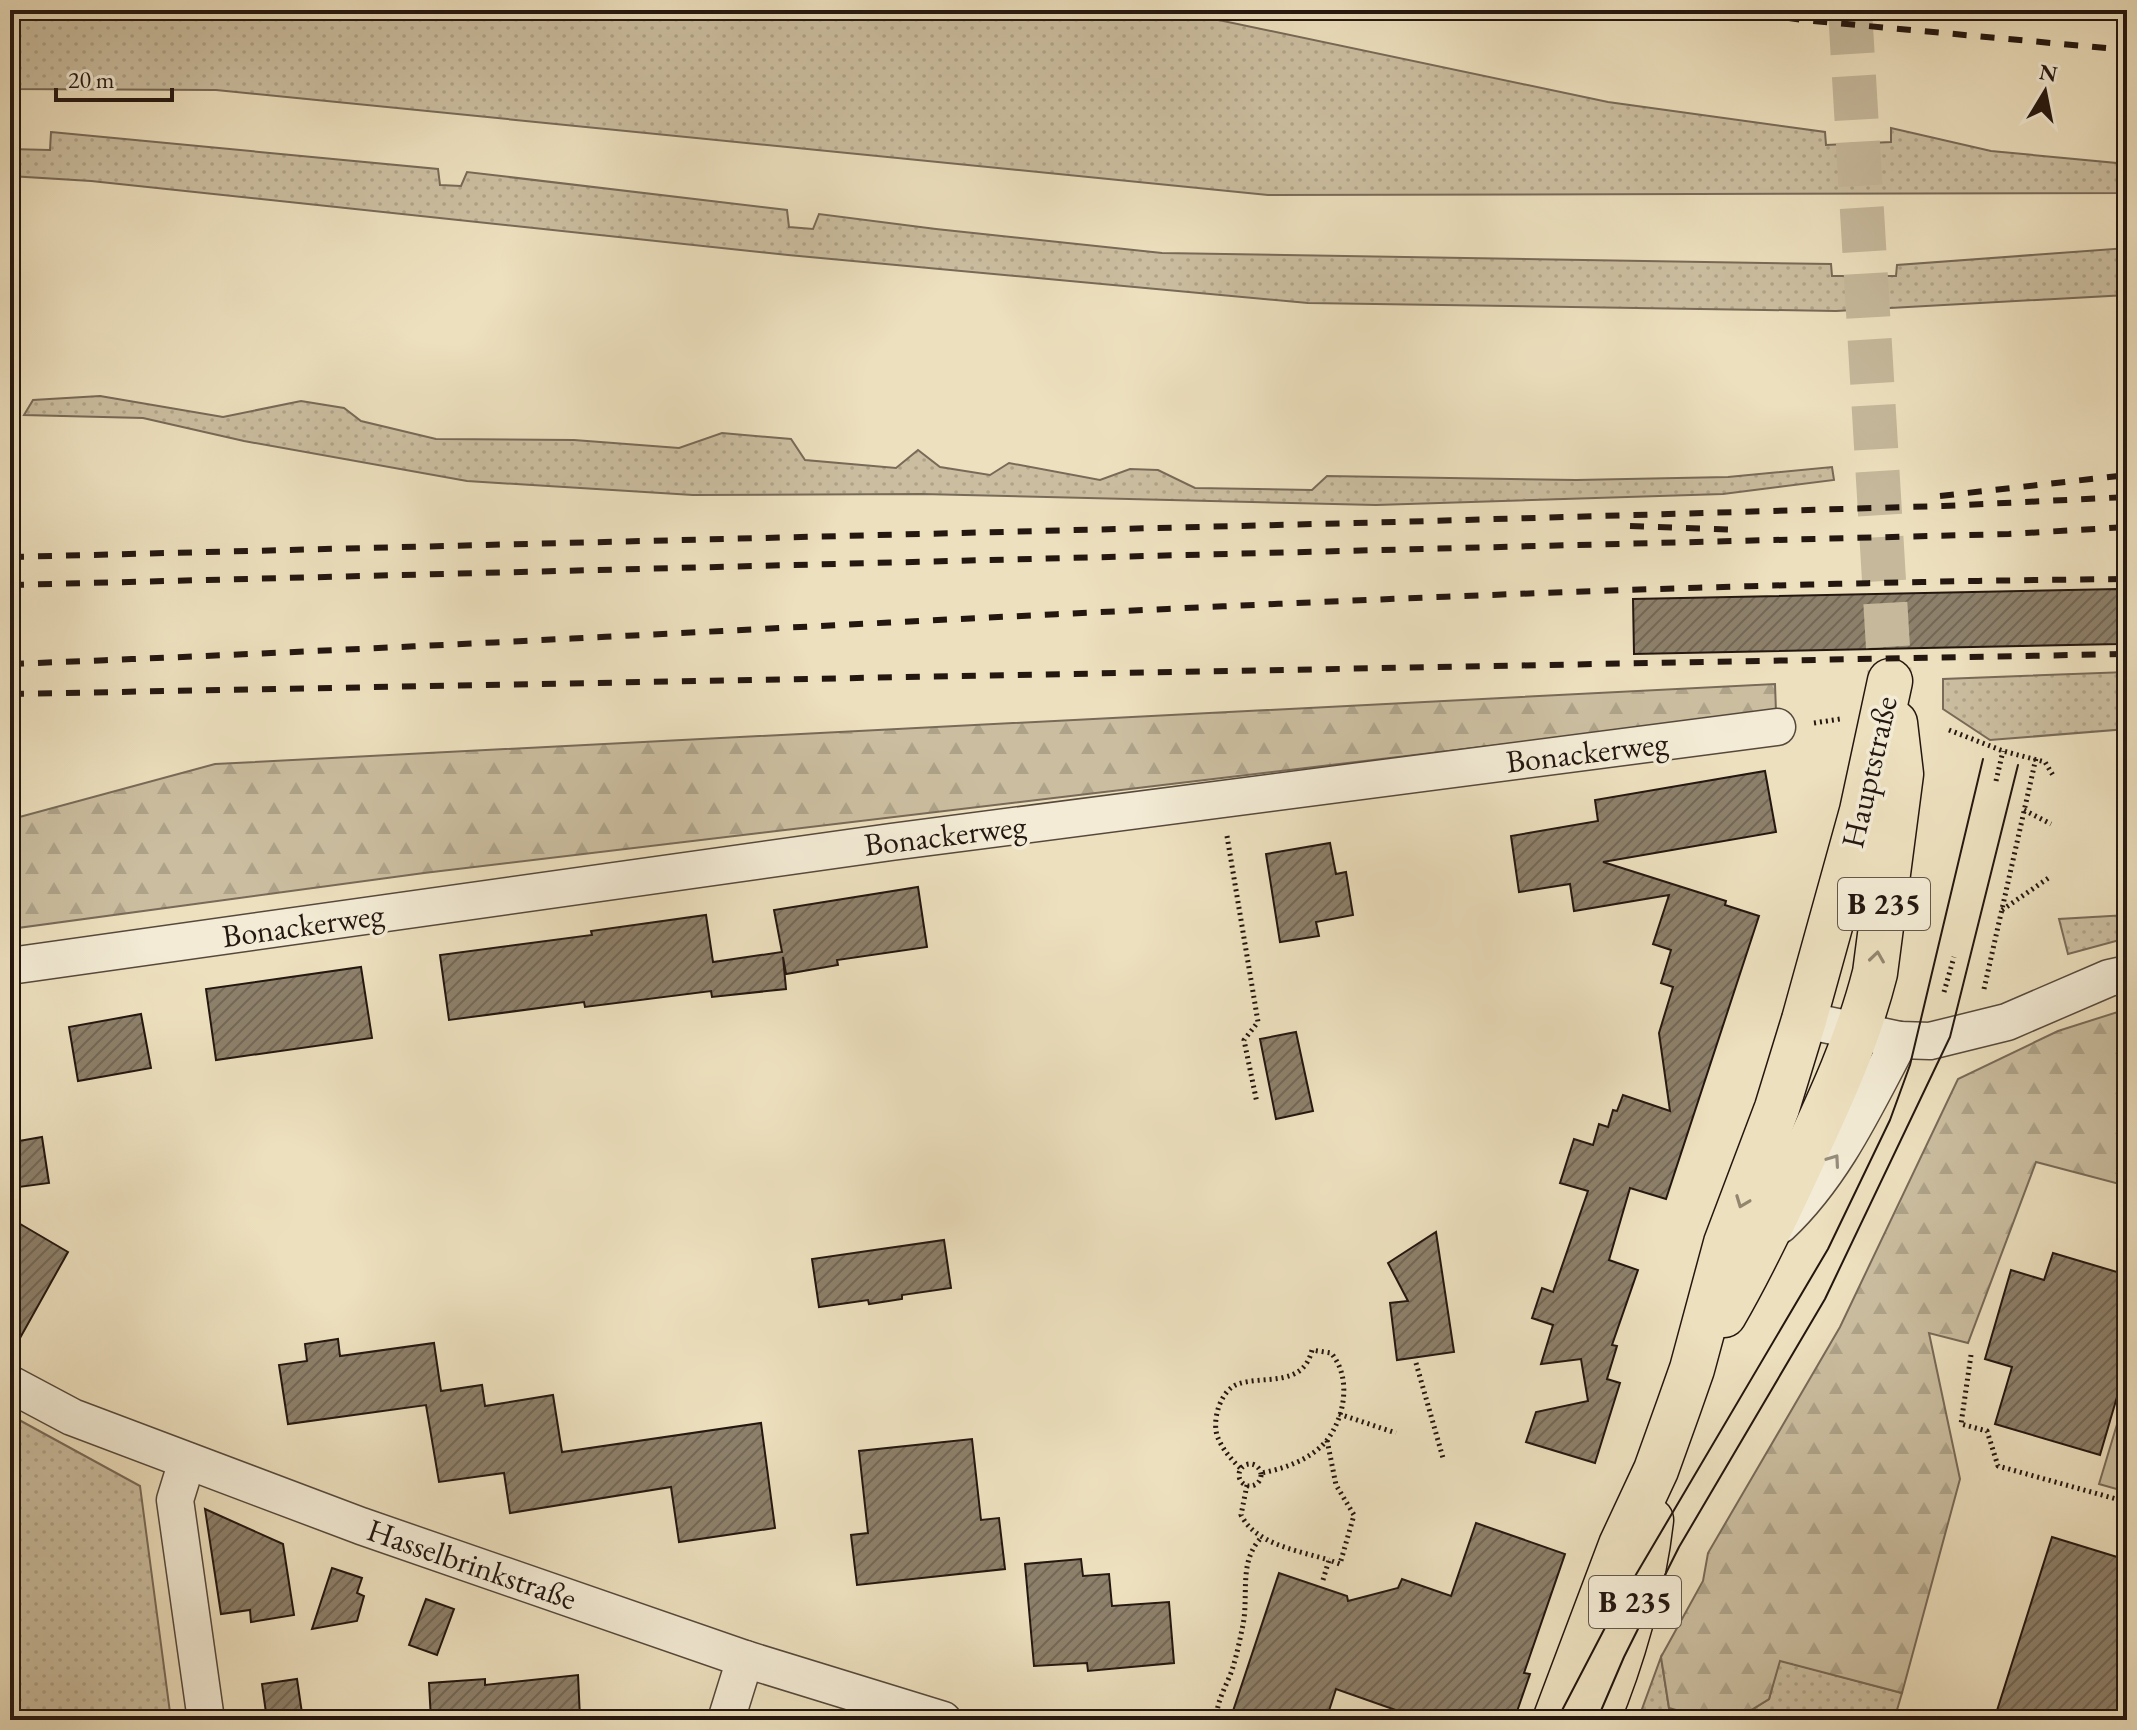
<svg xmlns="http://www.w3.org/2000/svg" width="2137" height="1730" font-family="'EB Garamond',serif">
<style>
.grass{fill:url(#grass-dots);stroke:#786a58;stroke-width:2}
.forest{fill:url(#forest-firs);stroke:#786a58;stroke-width:2}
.pitch{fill:#cbbea0;stroke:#786a58;stroke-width:2}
.building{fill:url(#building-hatch);stroke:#241710;stroke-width:2}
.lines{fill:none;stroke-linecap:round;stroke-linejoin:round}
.primary-tunnel{stroke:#c5b89b;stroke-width:44;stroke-dasharray:44 22;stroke-linecap:butt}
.minor-casing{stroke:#56493c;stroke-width:39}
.primary-casing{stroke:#241710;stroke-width:47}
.path{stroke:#241710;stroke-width:5;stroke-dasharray:2 4;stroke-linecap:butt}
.minor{stroke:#f3ebd5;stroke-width:36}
.primary{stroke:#ede0be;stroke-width:44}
.tram{stroke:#241710;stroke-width:2}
.rail{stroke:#241710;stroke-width:6;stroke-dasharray:14 14;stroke-linecap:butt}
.oneway{stroke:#938670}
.oneway2{stroke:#968c7c}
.labels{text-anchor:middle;stroke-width:7;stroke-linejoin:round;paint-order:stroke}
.shield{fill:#f3ebd5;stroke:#62574b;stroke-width:2}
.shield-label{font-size:30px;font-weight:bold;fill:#241710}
.street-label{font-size:32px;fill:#241710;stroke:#f3ebd5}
</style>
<defs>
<pattern id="grass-dots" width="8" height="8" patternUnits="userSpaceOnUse" patternTransform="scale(2)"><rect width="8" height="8" fill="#cbbea0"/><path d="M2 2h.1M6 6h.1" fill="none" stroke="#aea389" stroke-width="1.8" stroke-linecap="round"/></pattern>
<pattern id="forest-firs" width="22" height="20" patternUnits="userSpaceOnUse" patternTransform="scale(2)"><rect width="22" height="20" fill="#cbbea0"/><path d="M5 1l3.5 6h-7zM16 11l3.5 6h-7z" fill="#aea389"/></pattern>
<pattern id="building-hatch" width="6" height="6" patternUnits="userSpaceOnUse" patternTransform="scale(2)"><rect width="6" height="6" fill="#8d806a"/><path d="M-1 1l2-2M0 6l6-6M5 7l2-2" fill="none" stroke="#736856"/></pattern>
</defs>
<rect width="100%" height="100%" fill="#ede0be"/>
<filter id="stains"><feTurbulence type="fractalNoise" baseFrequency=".0025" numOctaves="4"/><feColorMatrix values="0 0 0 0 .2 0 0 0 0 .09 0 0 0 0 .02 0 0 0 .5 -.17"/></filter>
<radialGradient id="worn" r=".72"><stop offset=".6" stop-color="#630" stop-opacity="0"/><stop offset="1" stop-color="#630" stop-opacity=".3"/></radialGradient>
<g class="grass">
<path d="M10,10H1171L1608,102L1825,132L1826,145L1891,142V128L1991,151L2127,164V193L1268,195L216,90L10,89Z"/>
<path d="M51,132L438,169L440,185L461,186L467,172L787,210L789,227L813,229L819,214L936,229L1162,253L1831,264L1832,276H1896L1897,265L2127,248V295L1836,311L1308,303L788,255L91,181L10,176V149L50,150Z"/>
<path d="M100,396L223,417L301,401L344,408L361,421L436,439L574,440L679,448L722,433L791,439L805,460L896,468L918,450L940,467L990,475L1009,463L1100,480L1130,469L1158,470L1195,488L1312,490L1327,476L1576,480L1728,477L1832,467L1834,480L1723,494L1376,505L922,494L693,495L467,481L244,441L143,418L24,415L33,400Z"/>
<path d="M2127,672V729L1990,740L1943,709V679Z"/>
<path d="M2127,915V938L2068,954L2059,919Z"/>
<path d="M10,1415L140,1486L171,1720H10Z"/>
<path d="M1661,1657L1669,1708L1711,1720H1638Z"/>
<path d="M1779,1660L1902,1693L1894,1720H1735L1769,1699Z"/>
</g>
<g class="forest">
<path d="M1775,684L1776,712L424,873L10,929V875L15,874L12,819L215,764Z"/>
<path d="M2127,1009V1186L2036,1162L1968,1343L1929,1333L1960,1479L1902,1693L1780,1661L1769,1699L1735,1720H1711L1669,1708L1661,1657L1703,1581L1708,1553L1840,1327L1958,1079L2058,1031Z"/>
</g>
<path class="pitch" d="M2118,1421L2127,1424V1492L2099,1484Z"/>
<g class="building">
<path d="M2117,589L2119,644L1634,654L1633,599Z"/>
<path d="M1765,771L1776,832L1603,862L1726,901L1725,905L1759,916L1666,1199L1630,1188L1609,1260L1638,1270L1612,1345L1617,1346L1607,1379L1620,1383L1595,1463L1526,1442L1536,1412L1588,1401L1581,1359L1541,1364L1553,1325L1532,1318L1542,1288L1553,1292L1588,1191L1560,1183L1574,1139L1593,1145L1599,1124L1608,1127L1613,1110L1617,1111L1623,1095L1670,1111L1659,1033L1673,987L1661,983L1671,950L1653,944L1669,895L1574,911L1570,884L1519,892L1511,836L1598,821L1595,800Z"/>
<path d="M1330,843L1336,874L1346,872L1353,915L1316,922L1319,936L1280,942L1266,854Z"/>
<path d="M918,887L927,947L837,960L838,965L786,974L783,957L786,989L712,997L711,991L585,1007L584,1002L449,1020L440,955L592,935L591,931L706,915L713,962L782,952L774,910Z"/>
<path d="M361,967L372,1038L216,1060L206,989Z"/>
<path d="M141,1014L151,1068L78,1081L69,1027Z"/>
<path d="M1296,1032L1313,1111L1276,1119L1260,1039Z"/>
<path d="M42,1137L49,1183L19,1187L13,1142Z"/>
<path d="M10,1218L68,1252L10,1356Z"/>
<path d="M1436,1232L1454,1352L1397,1360L1390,1303L1408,1301L1388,1263Z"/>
<path d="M944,1240L951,1288L902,1295V1299L869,1304L868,1300L819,1307L812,1259Z"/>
<path d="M2053,1253L2127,1275V1400L2117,1397L2100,1455L1995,1424L2012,1367L1985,1359L2011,1270L2044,1280Z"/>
<path d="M338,1339L340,1356L434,1343L441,1391L482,1385L485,1406L553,1395L562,1452L761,1423L775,1528L679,1542L671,1487L510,1513L504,1473L439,1482L426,1405L288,1424L279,1365L307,1361L305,1344Z"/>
<path d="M972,1439L981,1520L999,1518L1005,1569L857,1585L851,1535L868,1533L859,1451Z"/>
<path d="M205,1509L283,1544L294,1615L251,1622L250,1610L221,1614Z"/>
<path d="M1476,1523L1565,1554L1524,1673L1530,1674L1514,1720H1424L1336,1689L1326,1720H1230L1279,1573L1347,1596L1348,1601L1398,1588L1402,1579L1451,1596Z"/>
<path d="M2052,1537L2127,1560V1720H1994Z"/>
<path d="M1081,1559L1083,1576L1109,1574L1112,1606L1169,1602L1174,1663L1088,1671L1087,1663L1034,1666L1025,1564Z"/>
<path d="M332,1568L362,1578L357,1593L364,1596L357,1621L312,1629Z"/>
<path d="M426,1599L454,1609L437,1655L409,1645Z"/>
<path d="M578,1675L580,1718L431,1720L429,1683L485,1679V1685Z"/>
<path d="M297,1679L303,1720H267L262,1684Z"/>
</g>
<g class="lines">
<path class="primary-tunnel" d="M1850,10L1890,681"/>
<g class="minor-casing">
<g id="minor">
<path d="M10,966L891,842L1777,727"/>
<path d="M1804,1020L1900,1040L1930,1041L2007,1022L2109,978L2127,974"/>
<path d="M1780,1225C1834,1174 1865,1106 1900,1040"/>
<path d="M10,1384L72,1417L361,1526L745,1659L943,1720"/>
<path d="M187,1461L175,1500L206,1720"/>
<path d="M726,1720L745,1659"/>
</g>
</g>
<g class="primary-casing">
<g id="primary">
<path d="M1724,1315C1753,1265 1777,1214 1801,1162C1830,1100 1858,1040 1875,973L1901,774L1895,723"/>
<path d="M1555,1720L1621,1545L1656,1470L1679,1406L1692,1369L1726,1243L1777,1108L1804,1020L1862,811L1890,681"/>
<path d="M1597,1720C1622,1661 1644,1584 1651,1520"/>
</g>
</g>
<g class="path">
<path d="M1814,723L1840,719"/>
<path d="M1949,730L2003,751L2045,762L2054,777"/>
<path d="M1996,781L2003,751"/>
<path d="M2024,810L2051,824"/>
<path d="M1227,836L1258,1022L1244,1040L1257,1103"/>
<path d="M2002,910L2050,877"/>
<path d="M1984,989L2036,758"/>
<path d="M1944,992L1954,957"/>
<path d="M1971,1355L1961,1424L1987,1431L1998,1466L2127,1502"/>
<path d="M1416,1363L1443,1458"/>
<path d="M1339,1414L1396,1433"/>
<circle cx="1250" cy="1475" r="11"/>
<path d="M1240,1468C1231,1459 1223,1450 1218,1438C1211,1422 1220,1390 1238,1384C1264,1375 1303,1388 1312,1350L1331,1353C1351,1376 1346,1415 1327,1440C1312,1459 1284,1469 1261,1473"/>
<path d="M1247,1485L1241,1515C1256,1545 1300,1551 1329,1560"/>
<path d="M1323,1580L1329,1560L1340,1564L1354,1515L1336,1485L1327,1440"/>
<path d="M1217,1720C1215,1702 1228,1684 1233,1667C1237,1654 1240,1639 1243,1625C1249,1594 1238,1561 1262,1537"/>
</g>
<use href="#minor" class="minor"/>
<use href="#primary" class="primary"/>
<g class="tram">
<path d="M1557,1720L1608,1622L1828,1249L1890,1120L1910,1065L1983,759"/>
<path d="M1597,1720L1624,1657L1679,1547L1825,1299L1950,1037L2018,765"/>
</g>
<g class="rail">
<path d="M1730,10L1803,20L2127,50"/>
<path d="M1940,496L2127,475"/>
<path d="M1630,526L1741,530"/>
<path d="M10,557L1395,522L1943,506L2127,497"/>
<path d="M10,585L2009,534L2127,527"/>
<path d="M10,664C716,637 1421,585 2127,579"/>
<path d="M10,694L2127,654"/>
</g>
</g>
<defs><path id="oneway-chevron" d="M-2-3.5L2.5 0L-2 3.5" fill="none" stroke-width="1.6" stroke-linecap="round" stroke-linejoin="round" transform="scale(2)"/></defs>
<g class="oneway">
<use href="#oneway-chevron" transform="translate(1877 957) rotate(-82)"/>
<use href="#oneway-chevron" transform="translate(1742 1202) rotate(111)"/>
</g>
<use class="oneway2" href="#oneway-chevron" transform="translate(1834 1160) rotate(-55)"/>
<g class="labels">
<g class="shield">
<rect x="1838" y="878" width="92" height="52" rx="6"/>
<rect x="1589" y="1576" width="92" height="52" rx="6"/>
</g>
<g class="shield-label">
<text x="1884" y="914">B 235</text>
<text x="1635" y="1612">B 235</text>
</g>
<g class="street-label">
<text transform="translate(1587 752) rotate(-7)" y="11">Bonackerweg</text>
<text transform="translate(1869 772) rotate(-77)" y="11">Hauptstraße</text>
<text transform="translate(945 835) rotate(-7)" y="11">Bonackerweg</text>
<text transform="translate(303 925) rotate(-8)" y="11">Bonackerweg</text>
<text transform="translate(472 1564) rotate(19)" y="11">Hasselbrinkstraße</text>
</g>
</g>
<rect width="2137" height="1730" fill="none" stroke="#ede0be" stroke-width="40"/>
<rect x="12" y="12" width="2113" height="1706" fill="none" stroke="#241710" stroke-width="4"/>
<rect x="20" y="20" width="2097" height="1690" fill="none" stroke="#241710" stroke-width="2"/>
<g transform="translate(2045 92) rotate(10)" stroke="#f3ebd5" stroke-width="6" paint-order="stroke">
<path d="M0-6L14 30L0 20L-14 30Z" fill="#241710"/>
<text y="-12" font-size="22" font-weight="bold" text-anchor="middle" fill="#241710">N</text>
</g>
<path d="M56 88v12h116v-12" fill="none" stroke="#241710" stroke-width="4"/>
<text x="68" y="88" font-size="24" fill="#241710" stroke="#f3ebd5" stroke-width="6" paint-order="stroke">20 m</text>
<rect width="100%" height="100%" filter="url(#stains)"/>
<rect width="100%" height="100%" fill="url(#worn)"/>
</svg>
